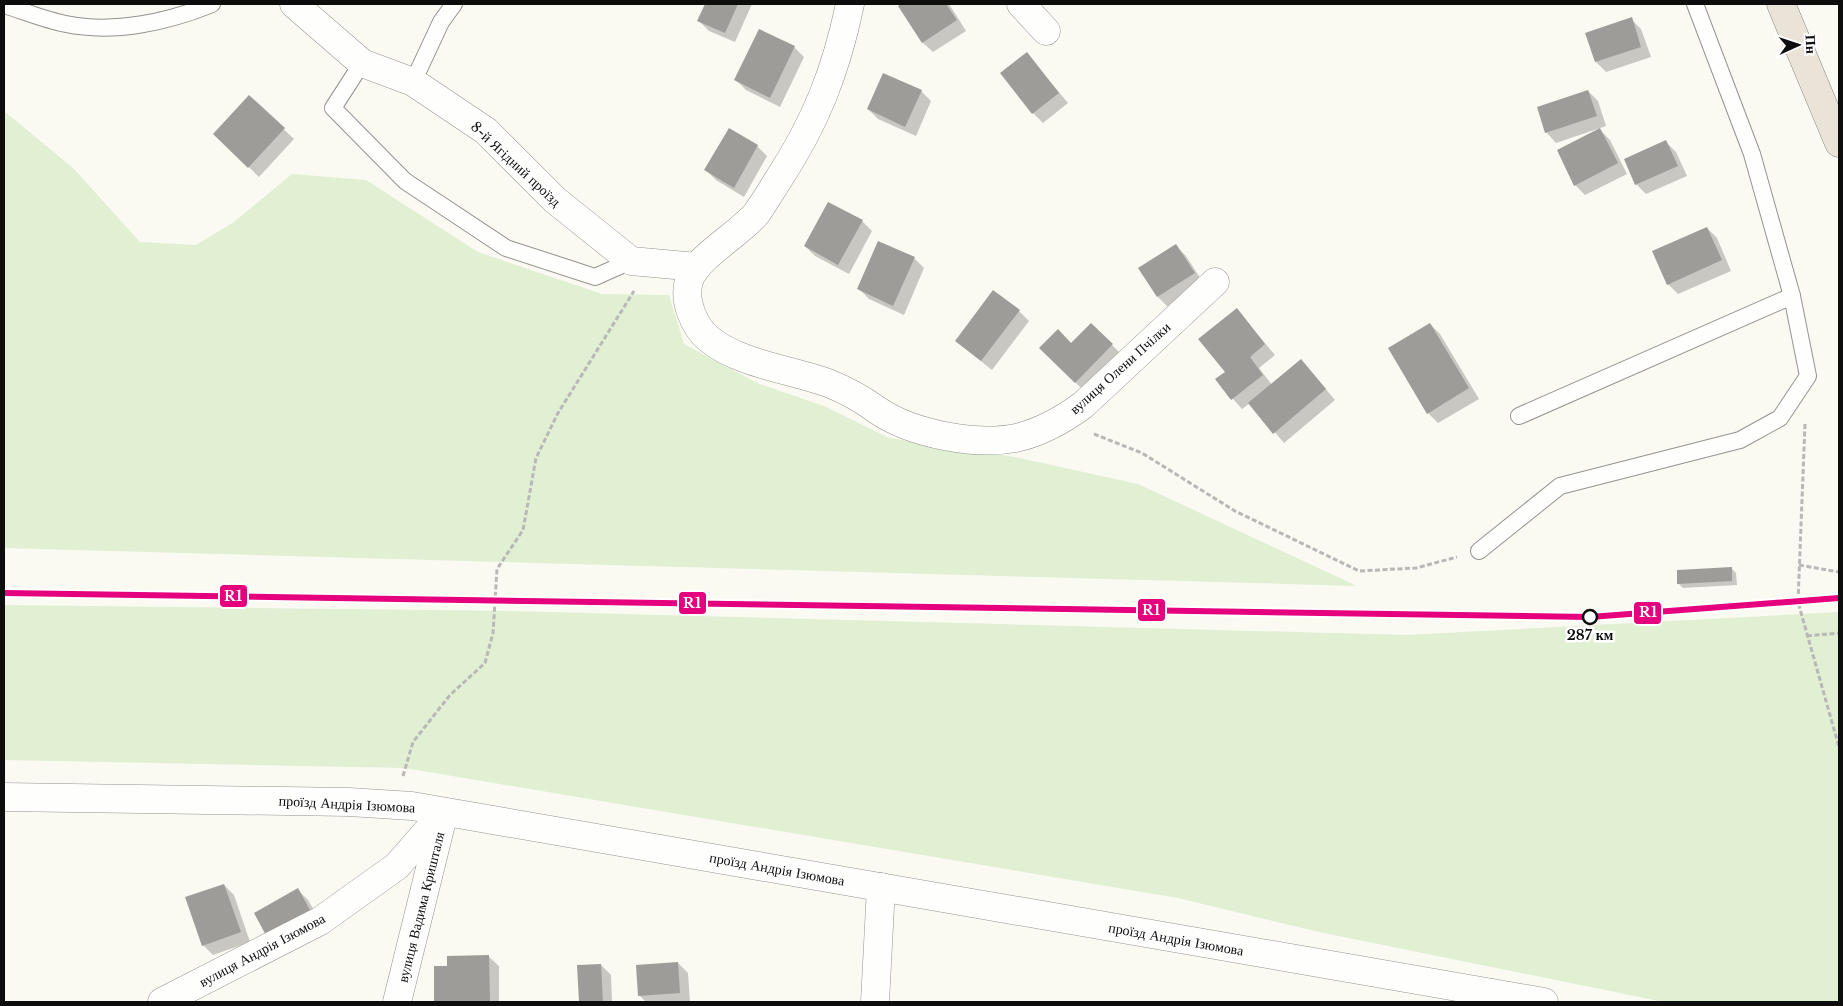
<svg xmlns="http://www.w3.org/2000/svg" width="1843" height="1006" font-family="'Libre Baskerville',serif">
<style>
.green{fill:#e1efd3}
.shadow{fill:#0003}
.building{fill:#9d9c98}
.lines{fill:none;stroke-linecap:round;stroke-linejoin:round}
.service-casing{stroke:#949390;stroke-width:18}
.minor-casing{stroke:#949390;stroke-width:29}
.tertiary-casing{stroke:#949390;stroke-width:29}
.trunk-casing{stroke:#81817d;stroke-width:29}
.path{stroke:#b8b8b6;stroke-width:3;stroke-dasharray:5 2.5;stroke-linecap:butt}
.service{stroke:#fefefd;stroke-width:16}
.minor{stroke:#fefefd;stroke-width:28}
.tertiary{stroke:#fefefd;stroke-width:28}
.trunk{stroke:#eae4d8;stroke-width:28}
.rail-1-casing{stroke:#fff;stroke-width:10}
.rail-1{stroke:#e5007d;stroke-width:6}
.stop-dot{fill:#fff;stroke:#0d0d0d;stroke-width:2.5}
.labels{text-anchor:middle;stroke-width:5;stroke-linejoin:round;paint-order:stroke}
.street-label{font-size:14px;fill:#0d0d0d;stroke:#fff}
.stop-label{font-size:14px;font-weight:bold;fill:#0d0d0d;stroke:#fff}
.line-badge{stroke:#fff;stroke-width:2}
.badge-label{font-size:14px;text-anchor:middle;font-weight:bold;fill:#fff}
</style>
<rect width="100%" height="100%" fill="#faf9f2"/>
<g class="green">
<path d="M4,111L73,168L140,242L196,245L234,222L292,174L366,180L478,252L602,294L669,295L684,344L757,383L824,406L889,438L1015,457L1138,484L1357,586L4,548Z"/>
<path d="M4,605L513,611L1406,635L1839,612V1002H1664L1319,932L1178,898L405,768L4,760Z"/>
</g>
<g class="shadow">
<path d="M706,4H752L735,42L709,31L699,21Z"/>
<path d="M903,4H949L966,31L933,52L922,42L900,6Z"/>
<path d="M1631,19L1641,29L1651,57L1606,72L1596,62L1587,34Z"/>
<path d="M794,47L804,57L780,107L746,90L736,80Z"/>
<path d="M1027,54L1068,103L1043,123L1033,113Z"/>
<path d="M921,91L931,101L916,136L878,119L868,109Z"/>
<path d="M1588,91L1598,101L1606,126L1556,143L1546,132Z"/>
<path d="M250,97L294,139L259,177L225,144Z"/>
<path d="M1599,129L1610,140L1627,174L1585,195L1575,185Z"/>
<path d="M729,130L757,146L767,156L744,197L716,180L706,170Z"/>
<path d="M1666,142L1676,152L1687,176L1646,194L1636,184Z"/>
<path d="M862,221L872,231L849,274L815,256L805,246Z"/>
<path d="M1707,228L1717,238L1731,271L1678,294L1668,284Z"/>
<path d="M1176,246L1186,256L1204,284L1168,307L1158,297L1140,268Z"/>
<path d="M914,258L924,268L904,315L869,299L859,289Z"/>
<path d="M1237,310L1275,355L1259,368L1272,385L1301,360L1335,400L1284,443L1250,403L1242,409L1216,380L1226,372Z"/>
<path d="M1019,311L1029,321L992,370L956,341Z"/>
<path d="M1091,324L1122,355L1085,392L1041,348L1071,344Z"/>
<path d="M1430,324L1440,334L1479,399L1438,423L1428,413Z"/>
<path d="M1731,568L1736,573L1737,585L1683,588L1678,583Z"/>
<path d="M224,885L234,895L250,942L213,955L203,945Z"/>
<path d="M298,890L308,900L322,924L279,948Z"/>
<path d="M488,956L499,966V1002H436L435,968L449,967Z"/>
<path d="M678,963L688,973L690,1002H646L639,995Z"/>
<path d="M601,965L611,975L612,1002H580L578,967Z"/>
</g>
<g class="building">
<path d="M705,4H738L725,33L697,21Z"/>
<path d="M901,4H946L957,20L922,43L898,6Z"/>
<path d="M1632,17L1641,47L1595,62L1585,33Z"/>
<path d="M759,29L795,46L770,98L734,80Z"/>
<path d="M1027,52L1059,93L1032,114L1000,73Z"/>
<path d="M883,73L922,90L905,127L867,109Z"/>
<path d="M1588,90L1597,116L1545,133L1537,107Z"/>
<path d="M249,95L285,128L248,168L213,134Z"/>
<path d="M729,128L758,145L734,188L704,170Z"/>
<path d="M1600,128L1618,163L1574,186L1557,150Z"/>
<path d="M1666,140L1678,166L1635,185L1624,159Z"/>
<path d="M828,202L863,220L838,265L804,246Z"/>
<path d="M1707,227L1722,260L1667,285L1652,251Z"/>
<path d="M878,241L915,257L893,306L857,289Z"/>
<path d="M1176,244L1195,273L1157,297L1138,268Z"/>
<path d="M993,290L1020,310L981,361L955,341Z"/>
<path d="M1237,308L1265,344L1250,357L1263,375L1231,400L1215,379L1225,372L1198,339Z"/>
<path d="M1091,323L1113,344L1075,383L1039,348L1058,329L1071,343Z"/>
<path d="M1430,323L1469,388L1427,414L1388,348Z"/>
<path d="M1301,359L1326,389L1273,434L1248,403Z"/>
<path d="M1732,567V581L1677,584V570Z"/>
<path d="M224,884L241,932L202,946L185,897Z"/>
<path d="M298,888L312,914L268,939L254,913Z"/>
<path d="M489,955L490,1002H434V966H447V956Z"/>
<path d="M678,962L680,993L638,996L636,965Z"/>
<path d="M601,964L603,1002H579L577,965Z"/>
</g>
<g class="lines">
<g class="service-casing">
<g id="service">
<path d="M4,5C24,11 45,20 66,24C114,34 168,22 212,4"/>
<path d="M362,63L333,108L405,181L506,248L595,277L631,261"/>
<path d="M413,82L441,22L454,4"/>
<path d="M1519,416L1792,296"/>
<path d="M1479,551L1560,486L1740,440L1780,418L1808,376L1792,296L1752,154L1695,4"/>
</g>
</g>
<g class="minor-casing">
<g id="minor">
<path d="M294,4L362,63L413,82L486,131L555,200L631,261L697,267"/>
<path d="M850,4C836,71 816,122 778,180C771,191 764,203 756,214C741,233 695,258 689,281C683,300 694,327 709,339C739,364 793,370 828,383C846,390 862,399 877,410C912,434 978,447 1020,437C1043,431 1064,419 1083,405L1215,282"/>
<path d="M1021,4L1046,31"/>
<path d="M162,1002L320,921L397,866L444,812"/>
<path d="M397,1002L443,816"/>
<path d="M875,1002L881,887"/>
</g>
</g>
<g class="tertiary-casing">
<path id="tertiary" d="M4,797L349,802L412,806L1544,1002"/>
</g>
<g class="trunk-casing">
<path id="trunk" d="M1781,4L1839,143"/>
</g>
<g class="path">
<path d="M1805,424L1798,602L1839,747"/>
<path d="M1094,434L1142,453L1235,511L1359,571L1416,568L1457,557"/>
<path d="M1799,565L1839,572"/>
<path d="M1807,636L1839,633"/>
<path d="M403,776L413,742L450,695L485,663L493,633L497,569L523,530L536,458L558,413L634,291"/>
</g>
<use href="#service" class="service"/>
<use href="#minor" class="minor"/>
<use href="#tertiary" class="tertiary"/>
<use href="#trunk" class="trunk"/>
<g class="rail-1-casing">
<path id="rail-1" d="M4,593L1590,617L1839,598"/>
</g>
<use href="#rail-1" class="rail-1"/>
</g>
<circle class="stop-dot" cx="1590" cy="617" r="7"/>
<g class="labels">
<g class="street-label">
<text transform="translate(516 164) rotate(43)" y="5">8-й Ягідний проїзд</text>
<text transform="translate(1120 368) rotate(-42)" y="5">вулиця Олени Пчілки</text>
<text transform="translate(347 804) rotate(3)" y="5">проїзд Андрія Ізюмова</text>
<text transform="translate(777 869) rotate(10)" y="5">проїзд Андрія Ізюмова</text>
<text transform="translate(421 907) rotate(-76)" y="5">вулиця Вадима Кришталя</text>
<text transform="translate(1176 939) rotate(10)" y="5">проїзд Андрія Ізюмова</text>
<text transform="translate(262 950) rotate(-28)" y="5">вулиця Андрія Ізюмова</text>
</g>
<g class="stop-label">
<text x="1590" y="640">287 км</text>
</g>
</g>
<g class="line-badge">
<rect x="219" y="584" width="29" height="24" rx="5" fill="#e5007d"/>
<rect x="678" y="591" width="29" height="24" rx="5" fill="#e5007d"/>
<rect x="1137" y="598" width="29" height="24" rx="5" fill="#e5007d"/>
<rect x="1633" y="601" width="29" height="24" rx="5" fill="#e5007d"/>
</g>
<g class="badge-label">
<text x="233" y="601">R1</text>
<text x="692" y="608">R1</text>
<text x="1151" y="615">R1</text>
<text x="1648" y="617">R1</text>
</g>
<rect width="1843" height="1006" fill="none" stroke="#0d0d0d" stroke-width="10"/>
<g transform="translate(1798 45) rotate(87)" stroke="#ffffff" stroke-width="4" paint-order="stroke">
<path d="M0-4L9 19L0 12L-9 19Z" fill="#0d0d0d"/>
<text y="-8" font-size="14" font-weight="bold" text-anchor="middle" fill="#0d0d0d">Пн</text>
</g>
</svg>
